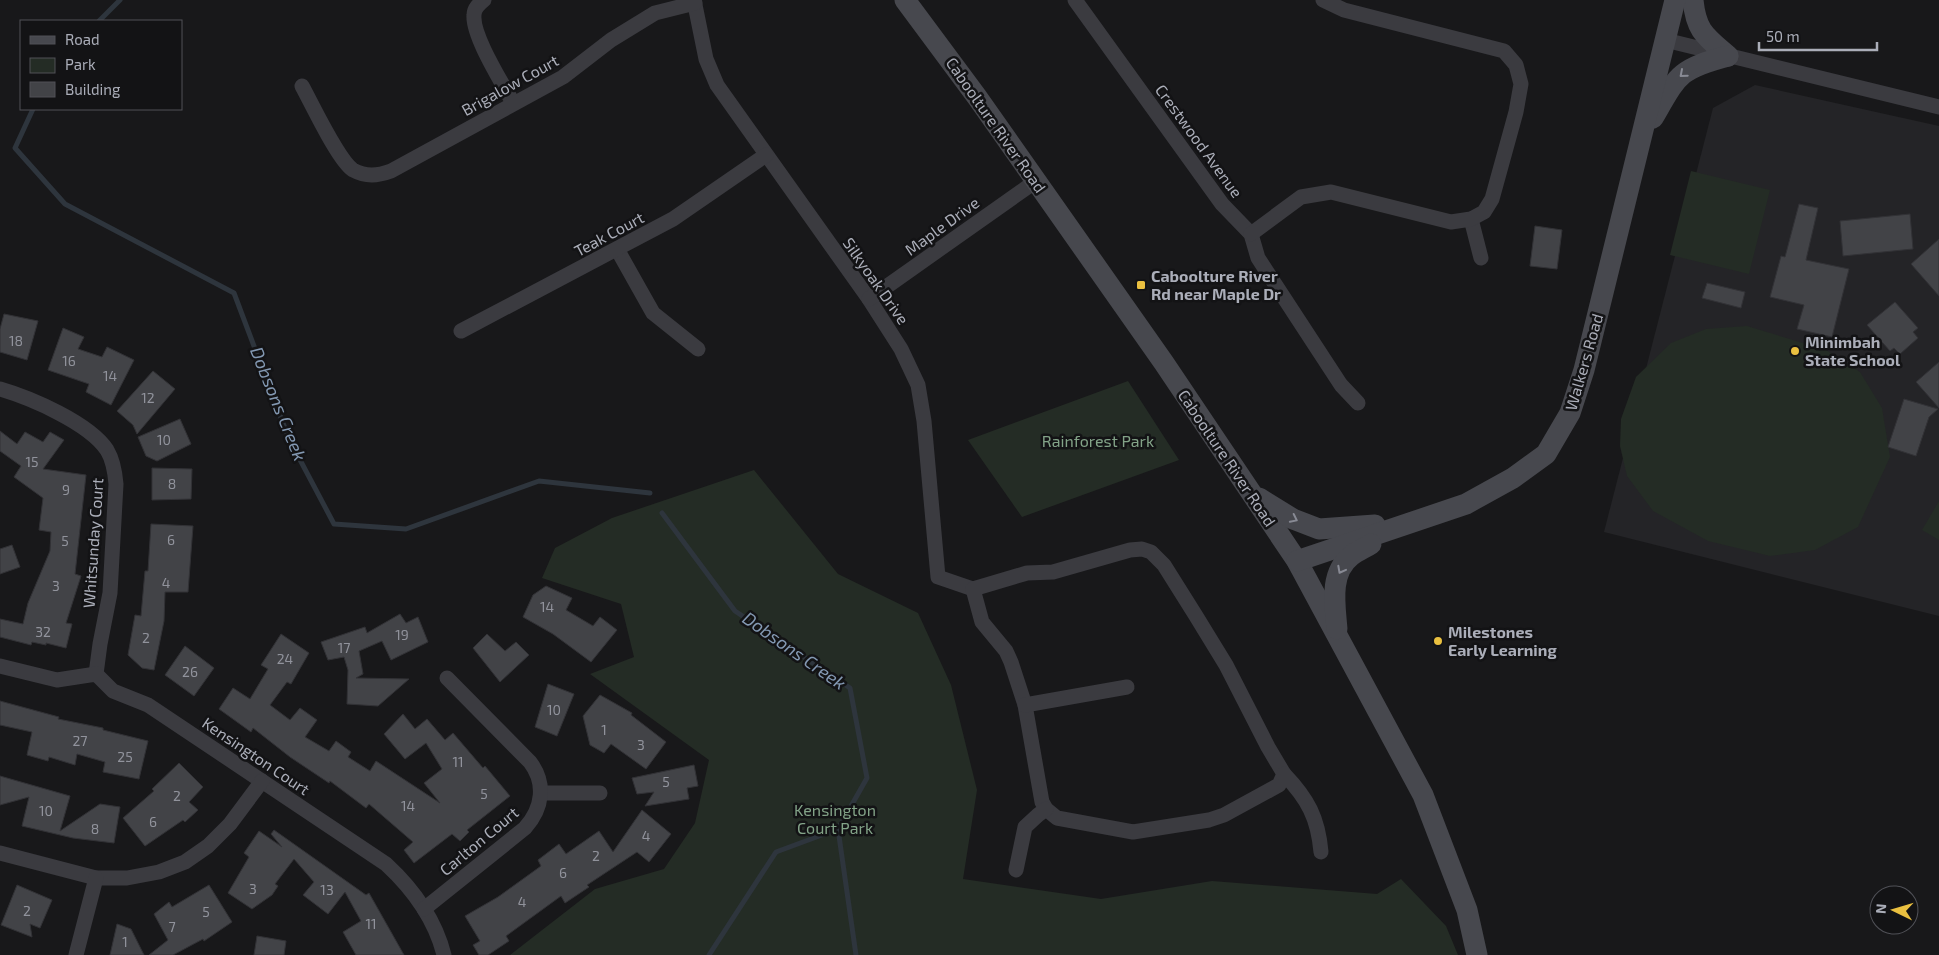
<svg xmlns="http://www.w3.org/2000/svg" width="1939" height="955" font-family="'Exo 2',sans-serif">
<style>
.built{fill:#242427}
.green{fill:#242c25}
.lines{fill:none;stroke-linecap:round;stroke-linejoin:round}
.stream{stroke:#2e353d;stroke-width:5}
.building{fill:#424347;stroke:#323236}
.street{stroke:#3b3b40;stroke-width:15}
.secondary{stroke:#47484e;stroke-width:21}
.oneway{stroke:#888a94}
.poi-dot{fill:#eac040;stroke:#131315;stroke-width:2}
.labels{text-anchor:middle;stroke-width:5;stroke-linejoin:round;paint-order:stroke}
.number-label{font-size:14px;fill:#91939c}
.street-label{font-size:16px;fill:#abaeb9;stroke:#131315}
.poi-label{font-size:16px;font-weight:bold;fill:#abaeb9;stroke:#131315;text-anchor:start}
.park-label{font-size:16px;fill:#83a388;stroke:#131315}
.water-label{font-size:18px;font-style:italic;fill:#8398b2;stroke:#131315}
</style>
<rect width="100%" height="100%" fill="#18181a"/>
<path class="built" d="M1755,85L1939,126V616L1604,532L1713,108Z"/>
<g class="green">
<path d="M1691,171L1770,190L1749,274L1670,255Z"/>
<path d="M1747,326L1826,350L1860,372L1882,408L1890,457L1858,527L1815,550L1770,556L1708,541L1653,511L1627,476L1620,446L1621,419L1636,377L1671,343L1706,329Z"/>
<path d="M1128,381L1179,460L1022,517L968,440Z"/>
<path d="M754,470L838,574L918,613L951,685L977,790L963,879L1101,899L1212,881L1377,894L1401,879L1446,926L1458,955H510L595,889L664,869L695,823L709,760L590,674L634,657L621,604L542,578L555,548L612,518Z"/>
<path d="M1939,501V540L1922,530Z"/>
</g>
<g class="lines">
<g class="stream">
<path d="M99,21L120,0"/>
<path d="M33,109L15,148L65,204L234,293L289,439L334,524L406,529L539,481L650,493"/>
<path d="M662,513L735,611L850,688L867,778L838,829L856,955"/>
<path d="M709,955L776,852L838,829"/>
</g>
</g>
<g class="building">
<path d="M1799,204L1818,208L1806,260L1849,269L1832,337L1797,329L1804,305L1770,297L1781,256L1785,257Z"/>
<path d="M1910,214L1913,249L1843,256L1840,221Z"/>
<path d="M1535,226L1562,230L1557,269L1530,266Z"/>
<path d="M1939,239V296L1911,264Z"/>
<path d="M1707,283L1745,292L1741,308L1702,298Z"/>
<path d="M1895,302L1918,328L1913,332L1918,338L1900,354L1894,348L1890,351L1867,325Z"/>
<path d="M4,314L38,321L27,360L0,352V329Z"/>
<path d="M63,328L84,337L78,349L102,357L107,347L134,360L111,405L86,392L89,384L48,370Z"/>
<path d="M1939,362V408L1916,382Z"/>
<path d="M153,371L175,389L137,434L133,425L117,411Z"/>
<path d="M1904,399L1938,409L1929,417L1916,456L1888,447Z"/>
<path d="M180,419L191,444L157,461L146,456L138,437Z"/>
<path d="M0,431L17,444L25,432L43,442L50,432L64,440L43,469L86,475L75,574L81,576L66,623L72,624L66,648L46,643V645L32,642L31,645L0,637V619L23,624L28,603L50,551L51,532L39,530L43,498L14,477L21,466L0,451Z"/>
<path d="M152,468L192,469L191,499L152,500Z"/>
<path d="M151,524L193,526L188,592H165L164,621L154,670L142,668L128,655L135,615L141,616L145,571H148Z"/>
<path d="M12,545L20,567L0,574V549Z"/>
<path d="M546,586L572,598L566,610L593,626L600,617L617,630L591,662L553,634L523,617L533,595Z"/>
<path d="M400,614L406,623L418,617L428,642L391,660L382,641L359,651L363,674L356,678L409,679L378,706L347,704L348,670L344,657L328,660L321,642L365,627L367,633Z"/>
<path d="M281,634L309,653L291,684L287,682L270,705L290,720L300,708L317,720L305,737L329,751L336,741L351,752L348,757L370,771L376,761L440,803L424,783L442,769L426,743L405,759L384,734L403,714L415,729L427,719L445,740L453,733L483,768L485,766L510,796L467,830L469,832L460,841L452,834L414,863L404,850L413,842L369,804L366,808L330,781L329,783L290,757L253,728L251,732L219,709L233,688L250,699L268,669L261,665Z"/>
<path d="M487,634L505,651L516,642L529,655L500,682L473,648Z"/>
<path d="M185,646L214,668L194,696L165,675Z"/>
<path d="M548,684L574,694L557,736L535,727Z"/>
<path d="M600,695L632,713L631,715L666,742L646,769L611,744L604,753L590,745L583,716Z"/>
<path d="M0,701L59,717L58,719L103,728V730L148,741L139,779L103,772L105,762L77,754L75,765L49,757L48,761L27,755L32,732L0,725Z"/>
<path d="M179,763L203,787L189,802L198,810L185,822L183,820L145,846L123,818L154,791L152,789Z"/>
<path d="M694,765L698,786L687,788L689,799L645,806L654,792L637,794L632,778Z"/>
<path d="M0,776L70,796L60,831L100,804L120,807L114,843L73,838L22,826L29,797L0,805Z"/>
<path d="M642,810L671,834L649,862L637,852L587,885L589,887L565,903L561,896L506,936L509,941L488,955H479L473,945L480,941L465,916L498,897L541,866L538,860L559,844L566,854L599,831L613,852Z"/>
<path d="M274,830L366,895L369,893L404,955H356L343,932L361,921L345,892L328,914L303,895L314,882L294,859L275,884L278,886L272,895L252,909L228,893L249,857L244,853L259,831L282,847L271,834Z"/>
<path d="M17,885L52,900L40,928L30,924L32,937L1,925Z"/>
<path d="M209,885L232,922L204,941L203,939L173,955H149L168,940L154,914L169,902L172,907Z"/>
<path d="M117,924L131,929L144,955H110Z"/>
<path d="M257,936L286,941L284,955H254Z"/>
</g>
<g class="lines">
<g class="street">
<path d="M484,0C479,4 474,8 474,15C472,36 503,84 513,103"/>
<path d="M694,0L706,59L717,85L869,299L901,349L918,385L924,421L938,577L973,589"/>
<path d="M1075,0L1222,204L1251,234L1258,258L1341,385L1358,403"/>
<path d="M1665,40L1939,107"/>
<path d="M302,86C312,104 338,160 353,170C366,177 377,176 391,171L563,77L611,40L655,13L695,3"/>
<path d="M1471,219L1481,258"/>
<path d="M1251,234L1301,197L1331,192L1451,222L1471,219L1484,212L1492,199L1516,112L1521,84L1516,65L1504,51L1344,10L1323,0"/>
<path d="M617,249L653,313L698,349"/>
<path d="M869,299L1036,181"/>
<path d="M461,331L673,219L766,155"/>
<path d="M0,389C31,398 89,423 107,450C113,460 115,472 116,484L110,593L100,644L96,674"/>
<path d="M1142,549L1151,552L1164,565L1196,616L1226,665L1268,747L1284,774L1279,785L1224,815L1209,820L1133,832L1057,818L1046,809L1042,802L1025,705L1011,662L1006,651L982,622L973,589L1027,573L1053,572L1130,550Z"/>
<path d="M0,666L57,680L96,674L113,691L148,705L386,864C413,889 435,919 444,955"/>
<path d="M1025,705L1127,687"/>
<path d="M1284,774C1308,799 1318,818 1321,852"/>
<path d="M541,793H600"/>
<path d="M0,853L96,878H127L159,872L185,862L208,846L230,824L262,781"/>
<path d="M1016,870L1025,827L1038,815L1046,809"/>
<path d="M424,909L525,828C543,808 546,783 530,762L447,678"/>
<path d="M76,955L96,878"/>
</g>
<g class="secondary">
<path d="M905,0L977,97L1164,363L1297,561L1423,795L1467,910L1477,955"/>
<path d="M1693,0C1696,31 1705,36 1728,56"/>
<path d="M1653,118C1678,75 1678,69 1728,56"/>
<path d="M1259,498L1293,519L1319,529L1375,525"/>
<path d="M1297,561L1466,504L1513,478L1546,454L1570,413L1584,370L1675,0"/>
<path d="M1337,629C1335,605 1329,573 1351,556C1357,551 1365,548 1371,544"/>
</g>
</g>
<defs><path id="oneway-chevron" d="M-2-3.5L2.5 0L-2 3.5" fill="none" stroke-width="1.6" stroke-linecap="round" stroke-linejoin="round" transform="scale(1.25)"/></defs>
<g class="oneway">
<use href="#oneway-chevron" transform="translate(1683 74) rotate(139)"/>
<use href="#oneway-chevron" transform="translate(1294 519) rotate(26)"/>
<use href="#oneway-chevron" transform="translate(1341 570) rotate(118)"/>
</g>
<g class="poi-dot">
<rect x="1136" y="280" width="10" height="10" rx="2.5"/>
<circle cx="1795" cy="351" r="5"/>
<circle cx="1438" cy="641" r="5"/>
</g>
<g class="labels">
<g class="number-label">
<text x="16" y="346">18</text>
<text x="69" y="366">16</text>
<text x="110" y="381">14</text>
<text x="148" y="403">12</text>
<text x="164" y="445">10</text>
<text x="32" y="467">15</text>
<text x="172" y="489">8</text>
<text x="66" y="495">9</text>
<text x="171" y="545">6</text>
<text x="65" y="546">5</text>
<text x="166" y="588">4</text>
<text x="56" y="591">3</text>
<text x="547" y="612">14</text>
<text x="43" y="637">32</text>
<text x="402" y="640">19</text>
<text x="146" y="643">2</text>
<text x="344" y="653">17</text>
<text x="285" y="664">24</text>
<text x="190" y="677">26</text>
<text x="554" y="715">10</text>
<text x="604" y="735">1</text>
<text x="80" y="746">27</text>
<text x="641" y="750">3</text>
<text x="125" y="762">25</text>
<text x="458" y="767">11</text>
<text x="666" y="787">5</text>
<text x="484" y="799">5</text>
<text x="177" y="801">2</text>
<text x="408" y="811">14</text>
<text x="46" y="816">10</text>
<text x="153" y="827">6</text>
<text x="95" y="834">8</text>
<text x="646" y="841">4</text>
<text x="596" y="861">2</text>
<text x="563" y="878">6</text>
<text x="253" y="894">3</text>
<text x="327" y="895">13</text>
<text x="522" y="907">4</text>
<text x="27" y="916">2</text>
<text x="206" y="917">5</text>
<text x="371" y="929">11</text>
<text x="172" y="932">7</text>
<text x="125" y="947">1</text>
</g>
<g class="street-label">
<text transform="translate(510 85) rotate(-29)" y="6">Brigalow Court</text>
<text transform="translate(996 125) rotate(55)" y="6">Caboolture River Road</text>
<text transform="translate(1199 141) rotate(54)" y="6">Crestwood Avenue</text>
<text transform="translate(942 226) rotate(-36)" y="6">Maple Drive</text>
<text transform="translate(609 234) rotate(-28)" y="6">Teak Court</text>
<text transform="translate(876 281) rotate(55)" y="6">Silkyoak Drive</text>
<text transform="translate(1584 362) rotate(-74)" y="6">Walkers Road</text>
<text transform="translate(1227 458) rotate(56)" y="6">Caboolture River Road</text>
<text transform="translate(93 543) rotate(-86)" y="6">Whitsunday Court</text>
<text transform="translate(256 756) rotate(34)" y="6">Kensington Court</text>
<text transform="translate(479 841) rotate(-40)" y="6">Carlton Court</text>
</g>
<g class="poi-label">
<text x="1151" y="282">Caboolture River<tspan x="1151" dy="18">Rd near Maple Dr</tspan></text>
<text x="1805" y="348">Minimbah<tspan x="1805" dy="18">State School</tspan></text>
<text x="1448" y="638">Milestones<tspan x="1448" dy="18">Early Learning</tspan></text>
</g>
<g class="park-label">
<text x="1098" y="447">Rainforest Park</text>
<text x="835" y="816">Kensington<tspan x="835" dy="18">Court Park</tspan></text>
</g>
<g class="water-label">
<text transform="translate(278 404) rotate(68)" y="6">Dobsons Creek</text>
<text transform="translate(794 651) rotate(35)" y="6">Dobsons Creek</text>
</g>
</g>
<rect x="20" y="20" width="162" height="90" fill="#131315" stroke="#505157"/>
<rect x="30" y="36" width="25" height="8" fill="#47484e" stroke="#505157"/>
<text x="65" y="45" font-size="15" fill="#abaeb9">Road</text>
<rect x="30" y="58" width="25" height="15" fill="#242c25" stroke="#505157"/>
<text x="65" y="70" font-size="15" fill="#abaeb9">Park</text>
<rect x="30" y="82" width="25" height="15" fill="#424347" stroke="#505157"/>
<text x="65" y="95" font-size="15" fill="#abaeb9">Building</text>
<g transform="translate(1894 910) rotate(275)"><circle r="24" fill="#131315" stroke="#505157"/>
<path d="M0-4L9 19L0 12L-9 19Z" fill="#eac040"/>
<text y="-8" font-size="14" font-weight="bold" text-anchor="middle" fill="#abaeb9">N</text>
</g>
<path d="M1759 42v8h118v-8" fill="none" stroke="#abaeb9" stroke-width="2.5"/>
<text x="1766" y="42" font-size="15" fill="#abaeb9" stroke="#131315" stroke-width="4" paint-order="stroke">50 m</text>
</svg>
